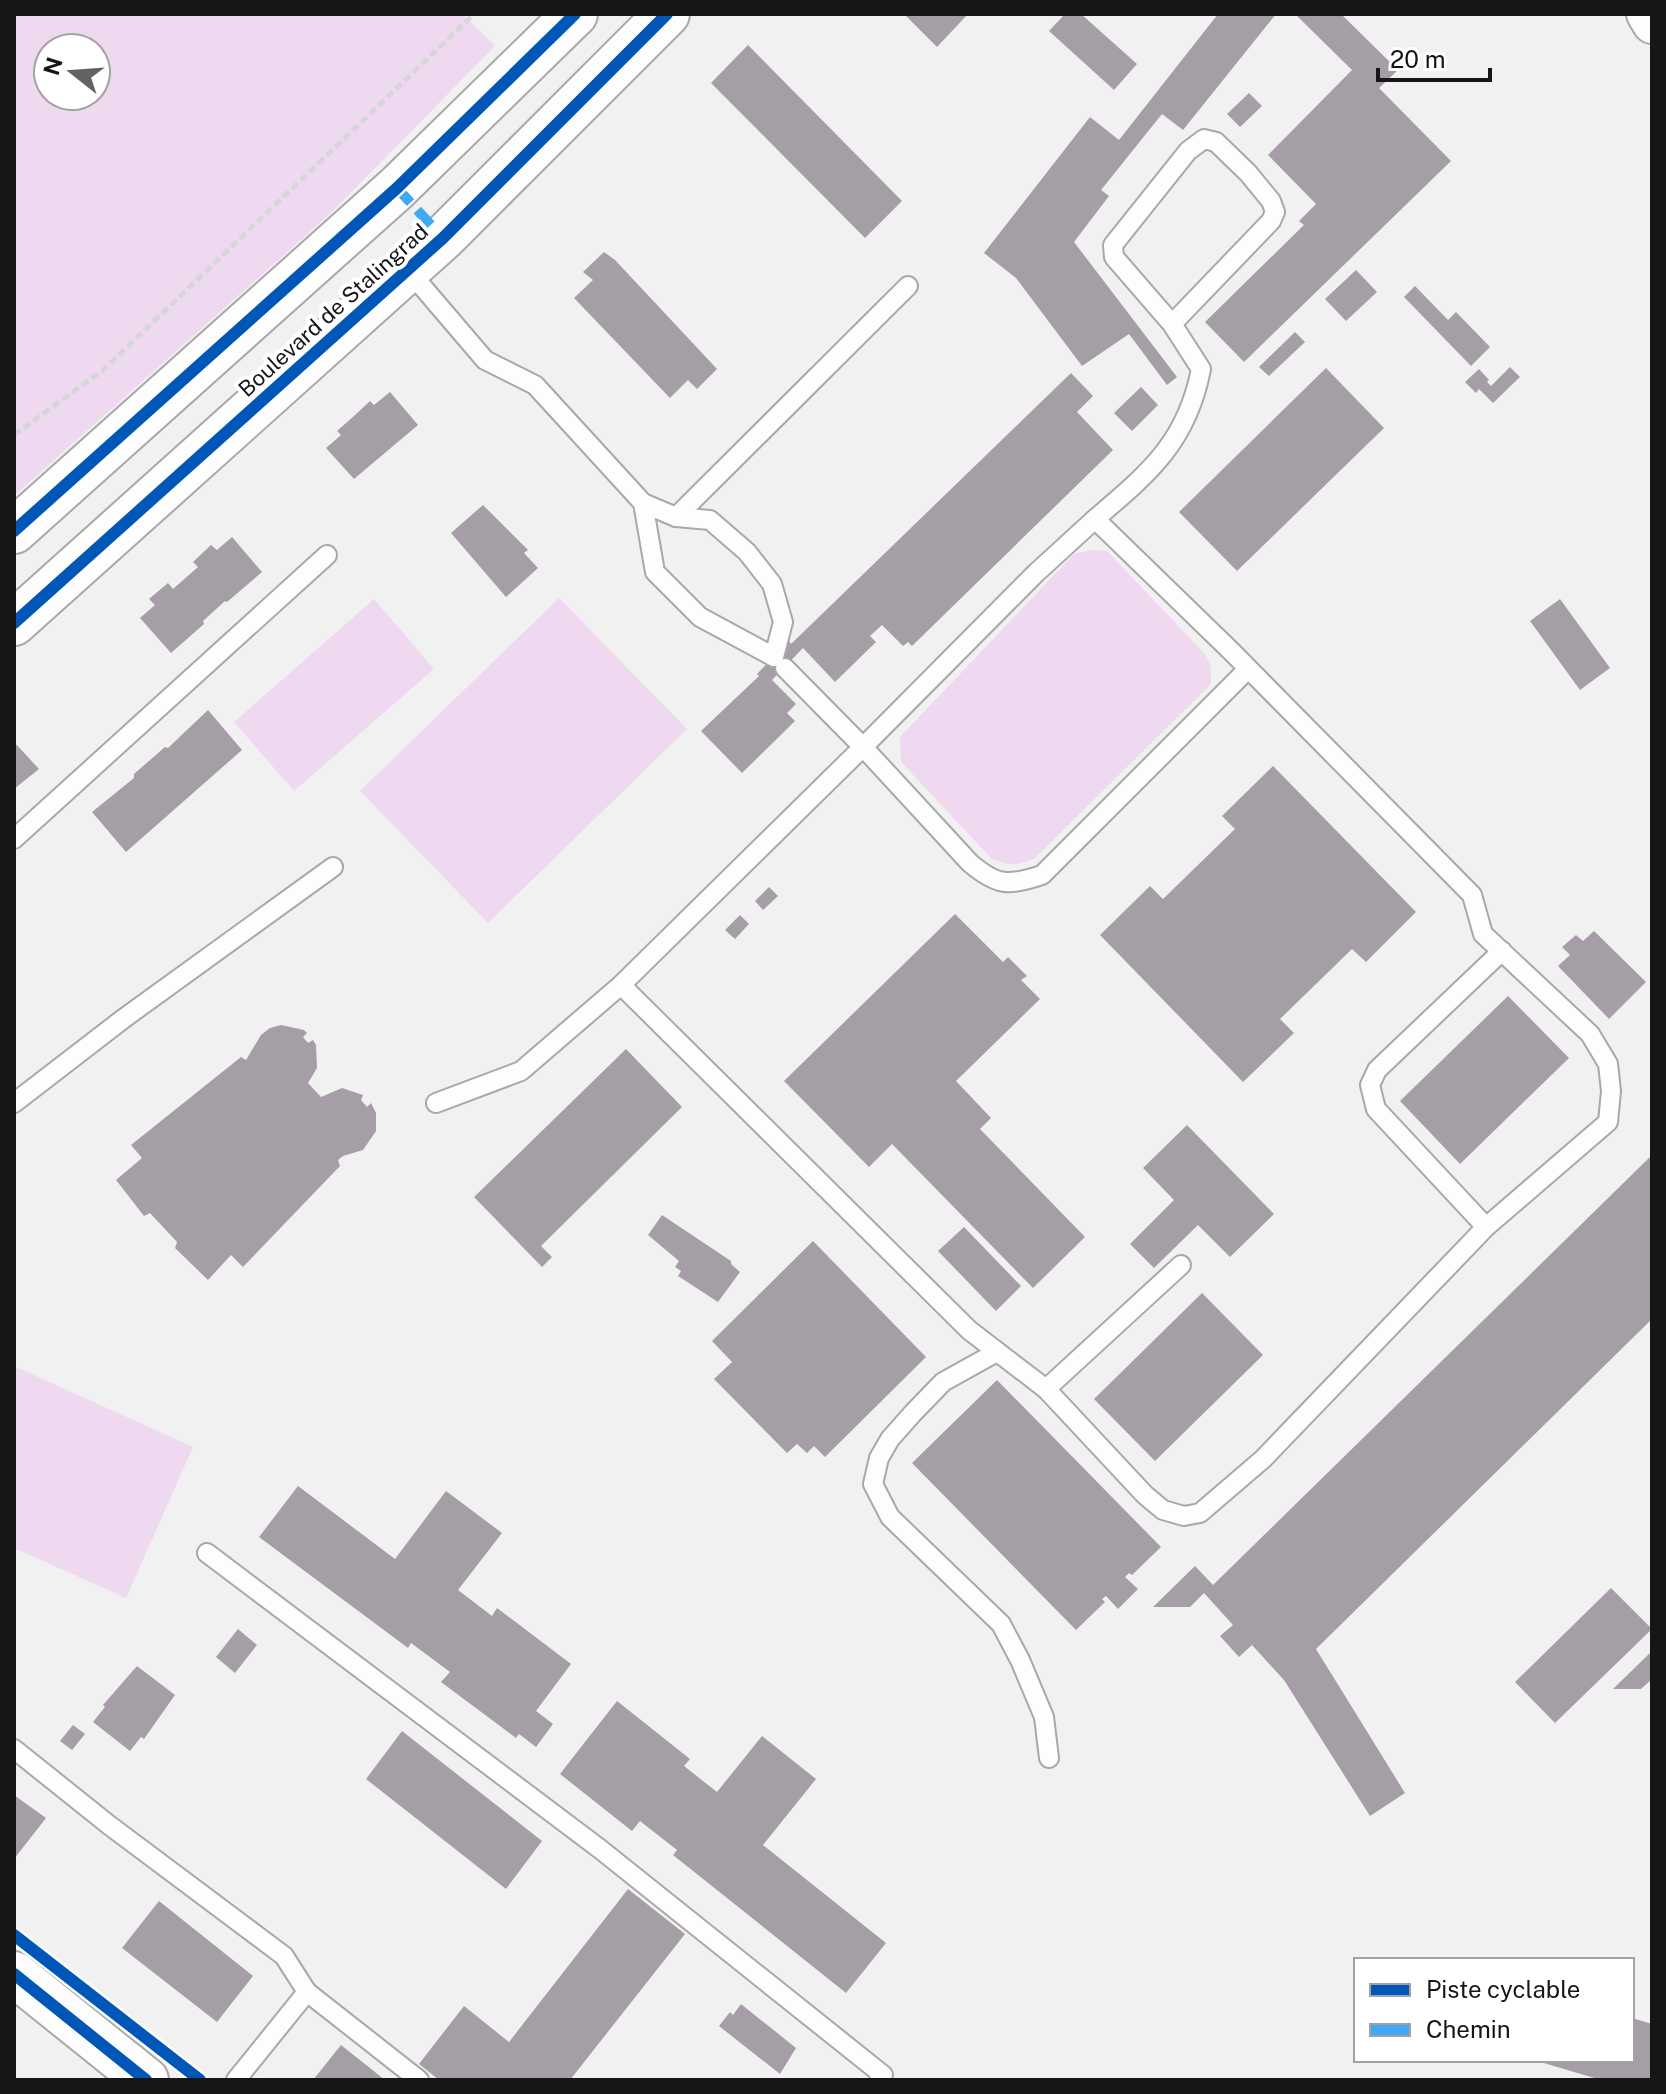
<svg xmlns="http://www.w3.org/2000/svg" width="1666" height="2094" font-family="'Public Sans',sans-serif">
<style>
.green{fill:#eed9f0;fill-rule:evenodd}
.building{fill:#a59ea6}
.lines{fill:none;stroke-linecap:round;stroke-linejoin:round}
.service-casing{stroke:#a9a8a9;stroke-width:22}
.minor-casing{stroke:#a9a8a9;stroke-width:42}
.tertiary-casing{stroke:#a9a8a9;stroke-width:48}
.secondary-casing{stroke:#a9a8a9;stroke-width:48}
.path{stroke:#d7d6d7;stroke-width:5;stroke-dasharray:8 4;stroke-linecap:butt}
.service{stroke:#fdfdfd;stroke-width:18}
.minor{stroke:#fdfdfd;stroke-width:38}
.tertiary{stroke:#fdfdfd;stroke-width:44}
.secondary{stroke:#fdfdfd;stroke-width:44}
.quiet{stroke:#3fa9f5;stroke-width:10;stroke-dasharray:20 10;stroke-linecap:butt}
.cycleway-casing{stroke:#fff;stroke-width:17}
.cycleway{stroke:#0057b8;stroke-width:12}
.labels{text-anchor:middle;stroke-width:8;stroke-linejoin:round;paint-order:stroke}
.street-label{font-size:22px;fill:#171617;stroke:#fff}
</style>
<rect width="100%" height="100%" fill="#f2f1f2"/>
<g class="green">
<path d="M14,14H462L495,46L332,212L14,496ZM96,48V96H48V48Z"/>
<path d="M1091,550L1107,551L1205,654L1211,667V684L1034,859C1017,866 1007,866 991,858L901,762L900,737L1074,554Z"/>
<path d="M559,598L687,729L488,923L360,791Z"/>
<path d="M374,599L434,669L294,791L234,722Z"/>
<path d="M14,1366L193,1447L126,1598L14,1548Z"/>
</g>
<g class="building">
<path d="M904,14H968L937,47Z"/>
<path d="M1065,14H1081L1137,64L1114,90L1049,31Z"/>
<path d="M1218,14H1276L1183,130L1162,114L1101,190L1109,196L1074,242L1177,377L1167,385L1129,334L1082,366L1016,278L984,253L1090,117L1119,140Z"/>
<path d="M1295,14H1341L1398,70L1379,88L1451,161L1244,362L1205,322L1304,225L1299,221L1316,204L1268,155L1352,70Z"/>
<path d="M748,45L902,201L865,238L711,83Z"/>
<path d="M1249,93L1262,106L1240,127L1227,114Z"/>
<path d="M604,252L615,260L717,369L697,389L688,380L670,398L574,298L593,280L583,272Z"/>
<path d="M1356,270L1377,292L1346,321L1325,299Z"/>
<path d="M1415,286L1448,320L1456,312L1490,347L1471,366L1404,297Z"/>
<path d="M1295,332L1305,342L1269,376L1259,367Z"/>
<path d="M1510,367L1520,377L1493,403L1479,389L1476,393L1465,382L1479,369L1489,380L1487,382L1491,386Z"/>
<path d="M1326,368L1384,428L1237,571L1179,512Z"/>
<path d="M1071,373L1093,396L1077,412L1113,450L912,646L908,642L903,646L882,625L870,636L876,642L835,682L803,648L772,680L796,704L787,713L795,721L742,773L701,731L759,676L757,674L789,641L791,644Z"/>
<path d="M1141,387L1158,405L1132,431L1114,413Z"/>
<path d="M390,392L418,425L354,479L326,448L341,435L337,431L354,416L370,401L374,405Z"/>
<path d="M483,505L528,550L524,553L538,568L506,597L451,533Z"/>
<path d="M232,537L262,572L227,602L225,601L203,621L204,624L171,653L140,618L155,605L149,599L168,583L173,589L198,567L193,562L211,545L217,550Z"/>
<path d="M1560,599L1610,668L1580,690L1530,621Z"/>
<path d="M208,710L242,750L126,852L92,812L134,778V774L165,747L168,748Z"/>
<path d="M14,742L39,769L14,789Z"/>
<path d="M1273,766L1416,912L1366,962L1352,949L1280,1019L1294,1033L1243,1082L1100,935L1150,886L1163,899L1235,829L1222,816Z"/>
<path d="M769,887L778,896L763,910L755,901Z"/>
<path d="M955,914L1003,962L1008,957L1027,976L1021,980L1040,999L956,1081L991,1118L980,1129L1085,1237L1033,1288L892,1144L869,1167L784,1081Z"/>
<path d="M740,915L749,924L735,939L725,930Z"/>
<path d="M1594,931L1646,982L1609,1019L1558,966L1570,955L1562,947L1576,935L1583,941Z"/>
<path d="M1508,996L1569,1058L1460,1164L1400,1101Z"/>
<path d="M281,1025L304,1030L307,1033L303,1037L308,1043L313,1040L316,1045L317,1068L308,1083L321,1097L342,1088L363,1095L361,1100L367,1107L371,1103L376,1113V1131L363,1150L343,1156L338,1160L340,1166L243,1267L231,1255L208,1280L175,1248L177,1242L150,1213L144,1216L116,1180L142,1158L131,1145L241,1057L246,1060L261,1035L270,1028Z"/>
<path d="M626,1049L682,1107L541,1246L552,1257L542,1267L474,1197Z"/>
<path d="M1187,1125L1274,1214L1230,1257L1198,1225L1154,1268L1130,1244L1174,1200L1143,1168Z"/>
<path d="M1652,1155V1319L1316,1649L1405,1793L1370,1816L1284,1680L1252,1645L1239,1657L1220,1636L1233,1625L1204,1593L1190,1607H1153L1195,1566L1213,1585Z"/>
<path d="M662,1215L731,1261V1264L740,1272L718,1302L678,1276L681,1271L675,1267L679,1261L648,1235Z"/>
<path d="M964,1227L1021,1286L996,1311L938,1251Z"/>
<path d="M813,1241L926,1357L825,1457L814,1446L807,1453L797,1444L787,1453L714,1379L732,1362L712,1341Z"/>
<path d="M1202,1293L1263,1355L1155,1461L1094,1399Z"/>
<path d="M997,1380L1161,1547L1132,1575L1129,1573L1125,1577L1138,1589L1118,1609L1106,1596L1102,1599L1105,1602L1076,1630L912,1463Z"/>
<path d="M298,1486L395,1559L446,1491L502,1533L458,1590L492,1616L497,1608L571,1664L536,1711L553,1724L536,1747L519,1734L516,1738L441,1682L450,1672L411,1643L408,1648L259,1537Z"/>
<path d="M1611,1588L1652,1629L1555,1723L1515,1682Z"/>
<path d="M238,1629L257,1645L235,1673L216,1657Z"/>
<path d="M1652,1651V1679L1641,1689H1613Z"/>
<path d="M137,1666L175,1695L144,1739L141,1737L130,1751L93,1722L105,1707L103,1705Z"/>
<path d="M617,1701L690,1759L684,1766L717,1792L762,1736L816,1779L763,1845L886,1943L846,1993L673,1855L677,1850L640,1821L632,1831L560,1774Z"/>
<path d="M73,1725L85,1734L72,1750L60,1741Z"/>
<path d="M402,1731L542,1841L506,1889L366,1779Z"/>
<path d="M14,1795L46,1818L14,1859Z"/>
<path d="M628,1889L685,1934L570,2080H439L419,2064L464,2006L509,2042Z"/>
<path d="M159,1901L253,1976L217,2022L122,1948Z"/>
<path d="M741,2004L796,2048L780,2074L719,2026L730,2012L733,2015Z"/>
<path d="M1632,2018L1652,2024V2080H1601L1537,2061L1632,2060Z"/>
<path d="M341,2045L385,2080H313Z"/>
</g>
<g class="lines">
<g class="service-casing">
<g id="service">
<path d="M409,271L485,360L535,385L643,503L676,517L710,520L747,552L772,584L783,622L774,657L700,617L655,572L643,503"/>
<path d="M676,517L908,286"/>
<path d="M1095,519C1149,473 1187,442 1201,369L1172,324L1114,257L1113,245L1188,151L1204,139L1216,142L1248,173L1271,201L1275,212L1271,221L1172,324"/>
<path d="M785,668L863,747L1036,573L1095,519L1231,651L1472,895L1483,934L1590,1034L1608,1064L1611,1091L1608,1122L1486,1227L1263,1459L1200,1513L1184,1516L1163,1510L1145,1495L1046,1389L969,1330L621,985L863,747L970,863C997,886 1008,886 1042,875L1248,669"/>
<path d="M14,839L327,555"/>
<path d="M14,1103L123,1019L333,867"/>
<path d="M436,1103L521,1071L621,985"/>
<path d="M1486,1227L1376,1109L1370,1085L1377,1070L1502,951"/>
<path d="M997,1352L943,1382L913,1413L890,1439L879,1458L873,1484L890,1517L1001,1624L1020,1660L1044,1717L1049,1758"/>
<path d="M1046,1389L1181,1265"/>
<path d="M207,1553L600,1849L883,2075L879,2080"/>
<path d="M14,1749L109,1825L284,1956L307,1992"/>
<path d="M236,2080L307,1992L419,2080"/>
</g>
</g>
<g class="minor-casing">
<path id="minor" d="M1646,14L1652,24"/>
</g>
<g class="tertiary-casing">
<path id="tertiary" d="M14,1974L146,2080"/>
</g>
<g class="secondary-casing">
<g id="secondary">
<path d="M14,531L397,188L575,14"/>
<path d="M14,623L443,238L667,14"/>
</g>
</g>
<path class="path" d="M14,435L103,370L474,14"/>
<use href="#service" class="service"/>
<use href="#minor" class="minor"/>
<use href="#tertiary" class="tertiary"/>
<use href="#secondary" class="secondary"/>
<path class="quiet" d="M397,188L443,238"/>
<g class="cycleway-casing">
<g id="cycleway">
<path d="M14,531L397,188L575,14"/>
<path d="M14,623L443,238L667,14"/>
<path d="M14,1935L200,2080"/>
<path d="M14,1974L146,2080"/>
</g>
</g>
<use href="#cycleway" class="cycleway"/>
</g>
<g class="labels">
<g class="street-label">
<text transform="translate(333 310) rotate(-42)" y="8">Boulevard de Stalingrad</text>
</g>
</g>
<rect width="1666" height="2094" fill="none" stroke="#171617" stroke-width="32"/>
<rect x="1354" y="1958" width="280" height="104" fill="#ffffff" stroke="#a2a2a2" stroke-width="2"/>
<rect x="1370" y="1984" width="40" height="12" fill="#0057b8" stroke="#a2a2a2" stroke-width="2"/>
<text x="1426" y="1998" font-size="24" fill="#171617">Piste cyclable</text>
<rect x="1370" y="2024" width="40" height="12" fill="#3fa9f5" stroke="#a2a2a2" stroke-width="2"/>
<text x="1426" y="2038" font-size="24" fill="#171617">Chemin</text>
<g transform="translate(72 72) rotate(287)"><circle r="38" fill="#ffffff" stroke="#a2a2a2" stroke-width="2"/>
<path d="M0-6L14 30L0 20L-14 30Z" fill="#646364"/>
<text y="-12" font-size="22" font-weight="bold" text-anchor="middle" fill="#171617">N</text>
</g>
<path d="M1378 68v12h112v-12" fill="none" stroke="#171617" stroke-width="4"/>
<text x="1390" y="68" font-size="24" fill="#171617" stroke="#ffffff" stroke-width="6" paint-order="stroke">20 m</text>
</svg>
